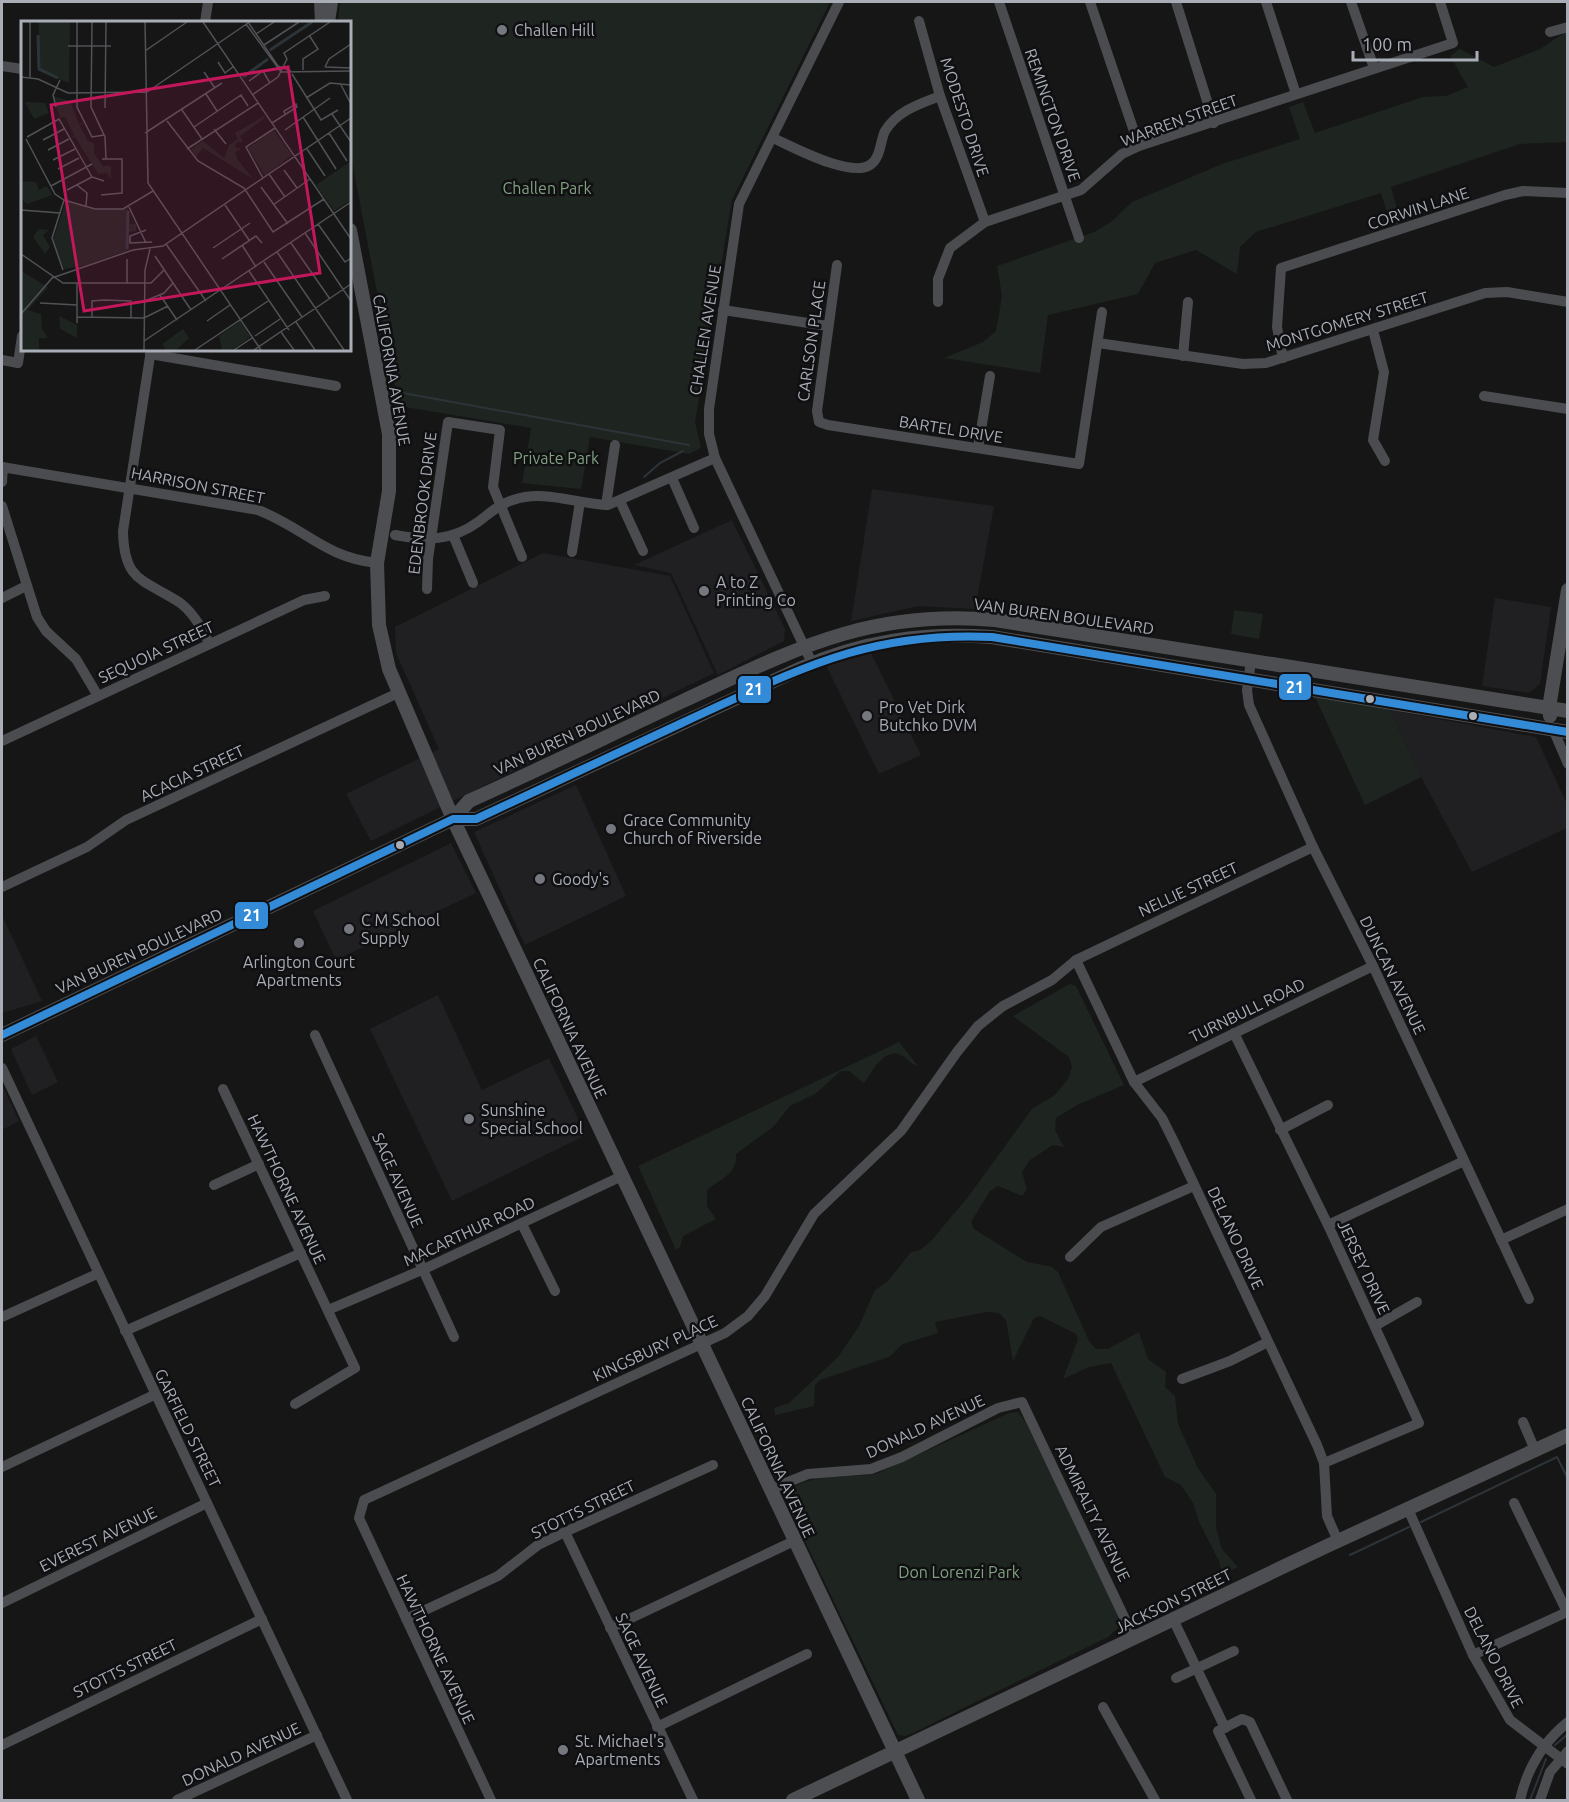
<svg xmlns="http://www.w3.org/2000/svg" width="1569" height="1802" font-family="Ubuntu,sans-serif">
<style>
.built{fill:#202022}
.green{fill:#1e241f}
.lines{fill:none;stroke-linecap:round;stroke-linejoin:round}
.stream{stroke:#2c3439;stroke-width:2}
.minor{stroke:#4a4c4f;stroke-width:10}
.major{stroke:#4c4e51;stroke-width:14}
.bus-1-casing{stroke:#101012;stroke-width:12}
.bus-1{stroke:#338bd7;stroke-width:8}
.poi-dot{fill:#75787e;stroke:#101012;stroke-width:2}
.bus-dot{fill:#a8adb6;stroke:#101012;stroke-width:2}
.labels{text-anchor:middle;stroke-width:5;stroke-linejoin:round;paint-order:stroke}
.poi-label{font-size:16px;fill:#a8adb6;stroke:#101012;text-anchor:start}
.street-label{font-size:16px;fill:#a8adb6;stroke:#101012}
.park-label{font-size:16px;fill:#80a080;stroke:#101012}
.inset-river{fill:none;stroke:#2c3439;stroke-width:3}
.inset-road{fill:none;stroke:#505256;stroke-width:1.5}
.view{fill:#c2185b;fill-opacity:0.15;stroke:#c2185b;stroke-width:3}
.inset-edge{fill:none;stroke:#a8adb6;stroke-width:3}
.line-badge{stroke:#101012;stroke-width:2}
.badge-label{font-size:16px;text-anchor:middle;font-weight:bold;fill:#fff}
</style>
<rect width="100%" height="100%" fill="#161616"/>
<g class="built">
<path d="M872,489L994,506L975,609L918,606L851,621Z"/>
<path d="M732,520L785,629L784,641L718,675L671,573L634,565Z"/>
<path d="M543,553L670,576L714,673L371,841L346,794L439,749L396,653L395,627Z"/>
<path d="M1495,598L1551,607L1540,684L1529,693L1482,686Z"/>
<path d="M870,651L921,755L879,774L825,663Z"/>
<path d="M1390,710L1536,737L1567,804V828L1472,872L1421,777Z"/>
<path d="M576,785L626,896L525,945L474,832Z"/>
<path d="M451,843L476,893L336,960L313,911Z"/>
<path d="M2,915L42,1001L2,1013Z"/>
<path d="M438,995L482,1090L549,1058L586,1135L452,1201L370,1029Z"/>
<path d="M36,1036L58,1082L32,1095L11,1049Z"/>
<path d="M2,1084L19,1121L2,1130Z"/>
</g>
<g class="green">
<path d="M340,2H830L732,200L695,422L701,448L689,454L590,437L581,489L522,483L531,428L399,406L350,152V22H338Z"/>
<path d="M1567,31V142L1520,144L1391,187L1401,223L1392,226L1381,193L1256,232L1240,247L1237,274L1196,250L1155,263L1138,294L1048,315L1040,373L944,358L983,342L996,331L1002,296L997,266L1094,232L1111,222L1132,202L1222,164L1300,139L1289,107L1303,102L1315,133L1423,97L1446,96L1468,87L1450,56L1460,49L1494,67L1540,49Z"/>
<path d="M1234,610L1263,614L1259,639L1231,634Z"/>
<path d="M1315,697L1390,710L1421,777L1365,805Z"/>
<path d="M1070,984L1076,986L1124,1085L1077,1105L1056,1118L1055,1130L1064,1147L1053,1145L1030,1160L1022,1172L1027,1190L1022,1196L998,1186L990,1191L971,1222L974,1229L1027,1262L1052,1267L1058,1272L1089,1341L1096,1349H1108L1139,1332L1148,1359L1166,1372L1165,1387L1175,1396L1178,1424L1198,1468L1216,1494V1528L1222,1549L1238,1567L1222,1575L1219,1561L1199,1522L1193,1503L1181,1485L1165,1477L1111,1363L1089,1367L1063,1379L1078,1339L1076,1334L1040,1316L1034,1318L1013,1361L1006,1320L999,1313L987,1312L935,1322L938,1333L903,1344L889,1357L820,1380L815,1385L814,1406L775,1415L774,1408L789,1403L838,1357L859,1326L875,1290L888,1281L911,1252L920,1250L931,1241L968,1197L1032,1109L1055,1095L1068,1079L1072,1067L1069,1057L1013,1016Z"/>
<path d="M899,1042L918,1066C912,1065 909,1060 903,1056C885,1045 872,1072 864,1083L849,1071H841L815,1094L790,1106L773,1127L736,1154C738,1174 720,1179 707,1190V1206L716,1219L683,1236L680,1247L676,1250L638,1166Z"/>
<path d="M1018,1412L1025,1421L1118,1614V1628L1108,1637L913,1733L905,1736L898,1735L802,1535C798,1525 791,1514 788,1504C781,1470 860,1479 878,1473L1009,1413Z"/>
</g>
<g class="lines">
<g class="stream">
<path d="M403,393L689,445"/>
<path d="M644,477L660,463L683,451"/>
<path d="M1421,1522L1557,1457L1568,1479"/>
<path d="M1350,1555L1409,1527"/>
<path d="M1555,1745L1568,1734"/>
<path d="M1530,1800L1546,1759"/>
</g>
<g class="minor">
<path d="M999,2L1079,238"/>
<path d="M1090,2L1139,146"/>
<path d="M1176,2L1214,123"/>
<path d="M1266,2L1296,94"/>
<path d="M1351,2L1374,68"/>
<path d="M919,21L940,96L985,222"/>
<path d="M205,22L208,2"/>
<path d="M1550,32L1568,27"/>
<path d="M2,66L22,69"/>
<path d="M773,138C793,147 850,178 870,165C881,158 880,141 885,131C897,111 919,104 940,96"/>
<path d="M837,265L817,411L819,422L828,425L1079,464L1102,312"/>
<path d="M938,302V279L950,248L985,222L1081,190L1122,154L1139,146L1453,43L1440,2"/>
<path d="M723,310L828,326"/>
<path d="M1373,330L1384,372L1373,440L1385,461"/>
<path d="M1098,343L1243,364L1266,363L1485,293L1507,292L1568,302"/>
<path d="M151,350L123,531C124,582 143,579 179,602C193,612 202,628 209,643"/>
<path d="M150,354L336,386"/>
<path d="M1183,356L1188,302"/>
<path d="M1283,358L1277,327L1281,268L1505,195L1523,191L1568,193"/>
<path d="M2,360L18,363L22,336"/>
<path d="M1484,396L1568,409"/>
<path d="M978,448L990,376"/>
<path d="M2,467L258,510C305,528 323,557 377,563"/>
<path d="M672,478L694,528"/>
<path d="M2,482L3,467"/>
<path d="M620,501L643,551"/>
<path d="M606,505L615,445"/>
<path d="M2,506L37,617L46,631L76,659L98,696"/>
<path d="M395,535C426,541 452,541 478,522C489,514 499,504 513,500C544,489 577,504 608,505L715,458"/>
<path d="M453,535L473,583"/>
<path d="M572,552L580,502"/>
<path d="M427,589L428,559L448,422L500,430L493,487L522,557"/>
<path d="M2,598L26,586"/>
<path d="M1251,661L1247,690L1249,705L1313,847L1373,966L1529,1299"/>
<path d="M812,663L715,458L709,434V409L739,204L839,2"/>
<path d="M1553,729L1568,764"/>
<path d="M2,741L304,600L325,596"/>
<path d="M2,887L87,847L126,820L398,693"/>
<path d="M1076,960L1134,1082L1162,1118L1174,1142L1317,1445L1324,1463L1327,1516L1338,1541"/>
<path d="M1234,1033L1328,1225L1419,1423L1324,1463"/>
<path d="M315,1035L454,1337"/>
<path d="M2,1068L347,1800"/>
<path d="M1134,1082L1373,966"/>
<path d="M223,1089L355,1368L295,1404"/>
<path d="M1280,1130L1328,1105"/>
<path d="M214,1185L259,1164"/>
<path d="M522,1224L555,1291"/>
<path d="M1328,1225L1464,1161"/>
<path d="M1501,1240L1568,1209"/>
<path d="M1070,1257L1101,1227L1194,1186"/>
<path d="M328,1310L422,1270L622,1176"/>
<path d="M2,1317L97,1274"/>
<path d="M1375,1326L1417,1302"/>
<path d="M125,1331L301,1253"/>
<path d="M1182,1379L1230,1361L1268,1342"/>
<path d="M1523,1422L1535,1450"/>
<path d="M2,1467L154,1395"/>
<path d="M771,1489L808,1474L871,1469L902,1457L998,1408L1022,1402L1134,1638"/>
<path d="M1408,1509L1473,1655L1510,1720L1568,1764"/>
<path d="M565,1532L693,1800"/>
<path d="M2,1603L207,1503"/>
<path d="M406,1619L498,1576L538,1545L565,1532L713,1465"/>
<path d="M1173,1619L1225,1728"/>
<path d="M610,1628L794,1541"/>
<path d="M1473,1655L1567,1612L1514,1503"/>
<path d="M1176,1678L1234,1651"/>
<path d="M1103,1707L1155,1800"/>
<path d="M657,1727L807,1654"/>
<path d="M2,1745L262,1619"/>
<path d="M177,1800L317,1735"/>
<path d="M491,1800L359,1518L364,1500L725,1333L748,1316L765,1296L814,1214L901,1131L957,1052L978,1026L1003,1006L1052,980L1076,960L1313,847"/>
<path d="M1251,1800L1218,1731L1242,1719L1250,1722L1287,1800"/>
<path d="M1520,1800C1527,1769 1542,1743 1568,1722"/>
<path d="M1540,1800L1550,1772L1568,1751"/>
</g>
<g class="major">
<path d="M321,2L322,22"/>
<path d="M328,22L331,2"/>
<path d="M350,230L389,434V491L377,563L379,625L389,669L453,819L918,1800"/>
<path d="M1550,716L1549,708L1568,590"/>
<path d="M453,819L469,801C540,769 612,734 683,701C793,650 868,609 995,620L1568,711"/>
<path d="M2,1035L453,819H476L799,669C862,641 924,632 992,637L1568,732"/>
<path d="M793,1800L1327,1546L1568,1435"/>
</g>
<g class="bus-1-casing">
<path id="bus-1" d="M2,1035L453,819H476C545,787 613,755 682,723C794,672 864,631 992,637L1568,732"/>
</g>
<use href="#bus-1" class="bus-1"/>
</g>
<g class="poi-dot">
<circle cx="502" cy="30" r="6"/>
<circle cx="704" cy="591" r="6"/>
<circle cx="867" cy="716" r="6"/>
<circle cx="611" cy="829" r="6"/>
<circle cx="540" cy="879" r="6"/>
<circle cx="349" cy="929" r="6"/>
<circle cx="299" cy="943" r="6"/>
<circle cx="469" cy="1119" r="6"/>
<circle cx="563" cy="1750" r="6"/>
</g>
<g class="bus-dot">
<circle cx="1370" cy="699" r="5"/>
<circle cx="1473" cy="716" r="5"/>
<circle cx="400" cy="845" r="5"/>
</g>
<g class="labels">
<g class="poi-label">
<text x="514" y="36">Challen Hill</text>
<text x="716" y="588">A to Z<tspan x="716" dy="18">Printing Co</tspan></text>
<text x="879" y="713">Pro Vet Dirk<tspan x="879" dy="18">Butchko DVM</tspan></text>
<text x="623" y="826">Grace Community<tspan x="623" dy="18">Church of Riverside</tspan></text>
<text x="552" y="885">Goody's</text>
<text x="361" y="926">C M School<tspan x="361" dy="18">Supply</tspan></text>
<text x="299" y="968" text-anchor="middle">Arlington Court<tspan x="299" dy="18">Apartments</tspan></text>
<text x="481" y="1116">Sunshine<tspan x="481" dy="18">Special School</tspan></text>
<text x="575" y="1747">St. Michael's<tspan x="575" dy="18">Apartments</tspan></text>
</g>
<g class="street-label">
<text transform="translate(1053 115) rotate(71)" y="6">REMINGTON DRIVE</text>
<text transform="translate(965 117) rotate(72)" y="6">MODESTO DRIVE</text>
<text transform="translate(1179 120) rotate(-20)" y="6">WARREN STREET</text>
<text transform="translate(1418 208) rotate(-18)" y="6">CORWIN LANE</text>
<text transform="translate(1347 321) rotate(-17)" y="6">MONTGOMERY STREET</text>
<text transform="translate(705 330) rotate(-81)" y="6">CHALLEN AVENUE</text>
<text transform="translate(811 341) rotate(-82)" y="6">CARLSON PLACE</text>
<text transform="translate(392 370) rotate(80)" y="6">CALIFORNIA AVENUE</text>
<text transform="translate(951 429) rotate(9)" y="6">BARTEL DRIVE</text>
<text transform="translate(198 485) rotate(11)" y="6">HARRISON STREET</text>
<text transform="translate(422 503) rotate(-83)" y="6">EDENBROOK DRIVE</text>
<text transform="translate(1064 616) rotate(8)" y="6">VAN BUREN BOULEVARD</text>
<text transform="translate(156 652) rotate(-25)" y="6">SEQUOIA STREET</text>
<text transform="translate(577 732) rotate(-25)" y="6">VAN BUREN BOULEVARD</text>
<text transform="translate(192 773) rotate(-25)" y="6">ACACIA STREET</text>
<text transform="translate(1188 889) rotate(-25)" y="6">NELLIE STREET</text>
<text transform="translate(139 951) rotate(-25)" y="6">VAN BUREN BOULEVARD</text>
<text transform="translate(1393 975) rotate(64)" y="6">DUNCAN AVENUE</text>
<text transform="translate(1247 1010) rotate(-26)" y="6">TURNBULL ROAD</text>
<text transform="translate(570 1028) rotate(65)" y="6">CALIFORNIA AVENUE</text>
<text transform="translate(398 1180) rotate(66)" y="6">SAGE AVENUE</text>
<text transform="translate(287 1189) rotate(65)" y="6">HAWTHORNE AVENUE</text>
<text transform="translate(469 1231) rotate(-25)" y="6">MACARTHUR ROAD</text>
<text transform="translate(1236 1238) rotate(65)" y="6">DELANO DRIVE</text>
<text transform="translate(1364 1267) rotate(65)" y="6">JERSEY DRIVE</text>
<text transform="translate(655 1348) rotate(-25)" y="6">KINGSBURY PLACE</text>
<text transform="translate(925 1426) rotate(-25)" y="6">DONALD AVENUE</text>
<text transform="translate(188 1428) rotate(64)" y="6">GARFIELD STREET</text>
<text transform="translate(778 1467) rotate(65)" y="6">CALIFORNIA AVENUE</text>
<text transform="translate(583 1509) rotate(-26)" y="6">STOTTS STREET</text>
<text transform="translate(1093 1513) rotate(64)" y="6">ADMIRALTY AVENUE</text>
<text transform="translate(98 1539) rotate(-26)" y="6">EVEREST AVENUE</text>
<text transform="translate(1173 1601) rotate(-26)" y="6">JACKSON STREET</text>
<text transform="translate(436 1649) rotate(65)" y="6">HAWTHORNE AVENUE</text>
<text transform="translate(1494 1657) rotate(63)" y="6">DELANO DRIVE</text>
<text transform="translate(642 1660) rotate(65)" y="6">SAGE AVENUE</text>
<text transform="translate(125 1668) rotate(-26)" y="6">STOTTS STREET</text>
<text transform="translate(241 1754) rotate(-25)" y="6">DONALD AVENUE</text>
</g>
<g class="park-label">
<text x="547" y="194">Challen Park</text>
<text x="556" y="464">Private Park</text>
<text x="959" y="1578">Don Lorenzi Park</text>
</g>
</g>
<g transform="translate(21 21)">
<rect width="330" height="330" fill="#161616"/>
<path d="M18,1H49L48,62L17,50ZM32,75L49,80L58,103L63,102L59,105L67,120L73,122V132L82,145H90V158L85,152L77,153L54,116L50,118L53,114L44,96L39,97ZM4,81L24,82L28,92L13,98ZM243,95L244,97L219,115L222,121H216L214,126L220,128L214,131L217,139L232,158L182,127L175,136L170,128L182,120L203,137L208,124L217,118L214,112ZM253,109L271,134L244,155L227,127ZM330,140V179L313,190L295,164ZM0,160L15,161L18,169L26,165L31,174L6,183L0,178ZM45,180L74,189L107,188L108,203H115V210L108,211V229L65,244L43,248L32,219ZM18,208L28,209L22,214L29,226L24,233L12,216ZM0,250L27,266L7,289L20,293L21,308L27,317H18V329H0ZM38,295L56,304V317L39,308ZM219,300L229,316L211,329H201L198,315ZM162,308L168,317L155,329H145L141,323Z" fill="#1e241f"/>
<path class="inset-river" d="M17,14L18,48L37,57M249,29L291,1M222,56L247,38M106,228L107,190"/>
<path class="inset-road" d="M56,1V86L71,116L83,114M71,1L70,86L84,116L85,138M124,1L127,162L240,329M182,1L330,218M227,1L257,45L270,50M225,3L260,51L330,50M235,13L253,1M243,24L278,1M47,25H90M124,30L166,1M197,41L204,52L213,45M304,46L330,47M304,46L308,38L330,23M282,49V38L297,28L288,14M183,51L194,67M271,53L300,99L317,89M0,56L17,58L47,72L125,71M9,56V1M228,60L242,50L249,62M319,62L330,83M126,71L227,2M185,73L196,90M231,74L257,56L266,38L263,32L309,1M285,77L309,62L330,64M35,86L32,74L39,59M84,87L85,1M161,89L181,118M311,93L330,121M282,96L315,148M146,100L177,140L223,167L252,211L303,178M251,102L276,86L275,83L263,90L264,93M173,106L220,74L227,85M193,108L205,123M264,109L309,77M124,112L201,62M308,112L326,140M6,116L38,98L71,156L83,160M5,118L34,173L43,179L74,188H102L132,170M22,119L43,108M166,128L237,82M286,128L304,155M27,129L48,118M32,139L54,128M37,148L58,137M263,149L276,167M248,153L264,176M242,157L225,126L254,107M56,164L66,172L65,185M30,165L71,143M240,166L267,203M46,169L71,156M80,174L101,172V138H81M204,184L228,219M252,184L289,158M108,186L125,222M0,189L39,192M297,203L324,241L330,237M125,209L109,215V222L131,221M284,212L330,280M270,222L309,278M145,223L185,280M221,224L235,246M192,227L229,202M256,231L323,329M0,233L42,262H130L143,249M134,235L170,289M201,238L235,215L241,222M243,241L281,296M42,249L31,217L43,179M228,250L268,309M31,257L112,229L142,225L330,97M106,263V238M139,274L156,299M124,280L143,272L152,262M19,282L56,284M0,293L32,256M56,296L123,297L147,285M71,296V280L83,279L110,280V297M186,300L209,284M275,301L294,329M56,302V262M260,311L273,329M234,315L259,298M123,320L330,181M123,329L124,249L129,228M174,329L247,280M213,329L231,317M233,329L330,263"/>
<path class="view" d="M267,46L299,252L63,290L30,84Z"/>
<rect width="330" height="330" class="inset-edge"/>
</g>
<g class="line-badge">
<rect x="1278" y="673" width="34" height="28" rx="6" fill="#338bd7"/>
<rect x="737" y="675" width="35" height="29" rx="6" fill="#338bd7"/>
<rect x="234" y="901" width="35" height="29" rx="6" fill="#338bd7"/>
</g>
<g class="badge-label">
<text x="1295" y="693">21</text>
<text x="754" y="695">21</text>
<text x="252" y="921">21</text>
</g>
<rect width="1569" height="1802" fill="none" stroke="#a8adb6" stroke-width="6"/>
<path d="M1353 51v9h124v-9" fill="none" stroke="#a8adb6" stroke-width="3"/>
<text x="1362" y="51" font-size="18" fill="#a8adb6" stroke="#101012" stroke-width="4.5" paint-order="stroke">100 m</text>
</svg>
